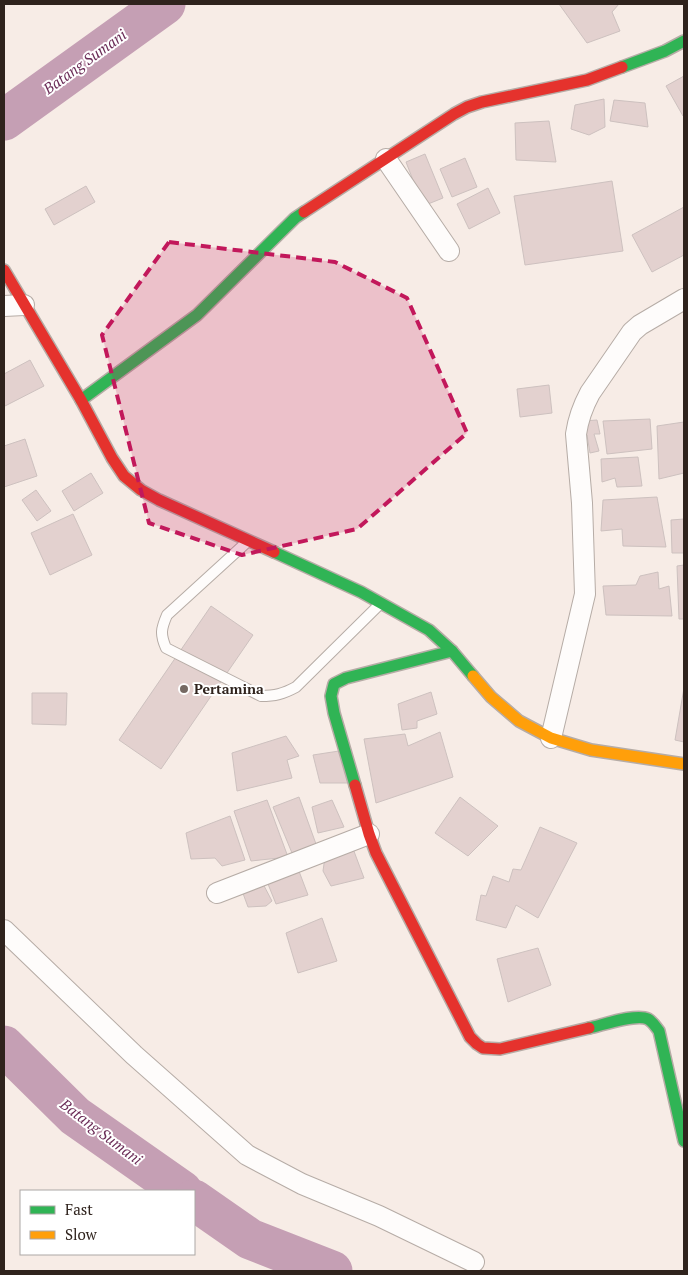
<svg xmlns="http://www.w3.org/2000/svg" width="688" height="1275" font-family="'PT Serif',serif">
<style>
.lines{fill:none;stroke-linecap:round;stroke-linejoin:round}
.river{stroke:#c59fb4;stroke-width:41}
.building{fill:#e3d1cf;stroke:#cdc1bf}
.lane-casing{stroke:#b6aca6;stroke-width:12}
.street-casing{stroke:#b6aca6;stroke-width:22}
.fast-casing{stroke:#b6aca6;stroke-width:14}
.slow-casing{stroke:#b6aca6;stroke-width:14}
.jam-casing{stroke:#b6aca6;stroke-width:14}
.lane{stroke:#fefcfb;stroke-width:10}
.street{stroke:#fefcfb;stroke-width:20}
.fast{stroke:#30b455;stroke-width:11}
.slow{stroke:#ff9f0a;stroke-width:11}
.jam{stroke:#e5322d;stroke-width:11}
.marked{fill:#c2185b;fill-opacity:0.2;stroke:#c2185b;stroke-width:4;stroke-dasharray:10 6;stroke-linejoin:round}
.poi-dot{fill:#756963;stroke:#fff;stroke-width:2}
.labels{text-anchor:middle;stroke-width:4;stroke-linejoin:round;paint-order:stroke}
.poi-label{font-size:14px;font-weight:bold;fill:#2f231d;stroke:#fff;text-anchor:start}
.water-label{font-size:15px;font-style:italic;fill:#6a2b56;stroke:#fff}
</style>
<rect width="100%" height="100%" fill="#f7ece6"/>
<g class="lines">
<g class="river">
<path d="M4,120L165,4"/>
<path d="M4,1046L75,1116L182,1191"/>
<path d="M194,1200L250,1239L332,1271"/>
</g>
</g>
<g class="building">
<path d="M559,4H619L612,12L620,31L587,43Z"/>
<path d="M684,76V115L683,116L666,86Z"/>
<path d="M604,99L605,127L589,135L571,129L575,105Z"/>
<path d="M614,100L645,103L648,127L610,121Z"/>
<path d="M549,121L556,162L516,160L515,123Z"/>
<path d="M425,154L443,198L423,206L406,162Z"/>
<path d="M465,158L477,187L452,197L440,169Z"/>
<path d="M612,181L623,251L525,265L514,196Z"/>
<path d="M86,186L95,202L54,225L45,209Z"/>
<path d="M488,188L500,213L469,229L457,204Z"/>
<path d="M684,207V255L652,272L632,235Z"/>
<path d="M30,360L44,386L5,406L4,403V374Z"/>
<path d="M549,385L552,413L520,417L517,389Z"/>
<path d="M650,419L652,449L607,454L603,421Z"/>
<path d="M597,420L600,434H594L599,451L590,453L587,435L580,436L584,421Z"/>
<path d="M684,422V473L659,479L657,426Z"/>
<path d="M25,439L37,476L4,487V446Z"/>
<path d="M638,457L642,486L617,487L615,478L602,482L601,459Z"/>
<path d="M91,473L103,493L74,511L62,491Z"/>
<path d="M36,490L51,511L37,521L22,500Z"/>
<path d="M657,497L666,547L623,546L622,529L601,531L603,500Z"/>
<path d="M73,514L92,555L50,575L31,533Z"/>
<path d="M684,519V553H672L671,520Z"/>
<path d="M684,565V619H679L677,566Z"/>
<path d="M658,572L659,589L669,586L672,616L606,615L603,586L636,585L640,576Z"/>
<path d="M211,606L253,635L161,769L119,740Z"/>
<path d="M684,688V742L675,740Z"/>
<path d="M431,692L437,714L417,721V728L402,730L398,704Z"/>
<path d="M32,693H67L66,725L32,724Z"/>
<path d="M440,732L453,777L376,803L364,739L405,734L408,746Z"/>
<path d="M286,736L299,756L287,760L292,778L237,791L232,753Z"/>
<path d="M339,751L348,783H320L313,755Z"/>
<path d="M299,797L316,844L292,853L273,807Z"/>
<path d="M460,797L498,826L468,856L435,833Z"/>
<path d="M267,800L288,857L251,861L234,811Z"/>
<path d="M332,800L344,827L318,833L312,807Z"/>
<path d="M230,816L245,860L222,866L215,858L191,859L186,833Z"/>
<path d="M540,827L577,843L538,918L516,905L506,928L476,920L481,895L486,896L493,876L509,882L513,869L521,870Z"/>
<path d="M352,846L364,878L331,886L323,871L325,857Z"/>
<path d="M297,866L308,895L276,904L266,879Z"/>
<path d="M262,882L272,901L266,906L248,907L241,888Z"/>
<path d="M322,918L337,961L298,973L286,933Z"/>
<path d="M538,948L551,985L508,1002L497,959Z"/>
</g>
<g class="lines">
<g class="lane-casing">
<path id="lane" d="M247,542L167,615C161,629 160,634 166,648L261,696C275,696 283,694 296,687L379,605"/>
</g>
<g class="street-casing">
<g id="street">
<path d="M386,159L449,251"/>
<path d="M4,306L24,305"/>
<path d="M551,738L585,594L582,503L576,434C578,420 583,406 590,393L632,332L640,325L684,299"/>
<path d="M217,893L369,834"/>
<path d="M4,930L134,1055L247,1155L302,1184L379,1216L474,1262"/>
</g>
</g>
<g class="fast-casing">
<g id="fast">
<path d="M622,67L665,51L684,41"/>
<path d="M81,400L197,315L295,218L304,212"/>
<path d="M274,552L361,592L429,630L452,651L473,676"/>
<path d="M355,785L334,713L331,696L334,684L346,678L452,651"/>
<path d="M589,1028C603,1025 636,1013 648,1019C653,1022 656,1027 659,1031L684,1141"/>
</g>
</g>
<g class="slow-casing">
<path id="slow" d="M473,676L491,697L519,721L551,738L591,750L684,764"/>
</g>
<g class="jam-casing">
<g id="jam">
<path d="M304,212L454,114L467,107L482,102L587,80L622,67"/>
<path d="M4,270L81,400L112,458L124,476L141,490L159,500L274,552"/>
<path d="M355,785L369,834L376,853L470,1037L477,1044L483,1048L500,1049L589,1028"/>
</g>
</g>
<use href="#lane" class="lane"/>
<use href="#street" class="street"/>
<use href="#fast" class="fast"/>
<use href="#slow" class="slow"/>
<use href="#jam" class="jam"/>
</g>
<path class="marked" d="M169,242L335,262L407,298L467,433L357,529L242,555L149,523L102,335Z"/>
<circle class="poi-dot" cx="184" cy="689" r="5"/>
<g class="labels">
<g class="poi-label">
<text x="194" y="694">Pertamina</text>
</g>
<g class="water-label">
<text transform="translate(85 62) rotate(-36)" y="5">Batang Sumani</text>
<text transform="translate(101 1132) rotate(37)" y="5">Batang Sumani</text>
</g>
</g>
<rect width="688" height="1275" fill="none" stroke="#2f231d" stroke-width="10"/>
<rect x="20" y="1190" width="175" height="65" fill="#ffffff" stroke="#aca7a5"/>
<rect x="30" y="1206" width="25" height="8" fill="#30b455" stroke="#aca7a5"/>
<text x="65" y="1215" font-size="15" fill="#2f231d">Fast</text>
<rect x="30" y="1231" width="25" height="8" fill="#ff9f0a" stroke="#aca7a5"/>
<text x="65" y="1240" font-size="15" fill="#2f231d">Slow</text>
</svg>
